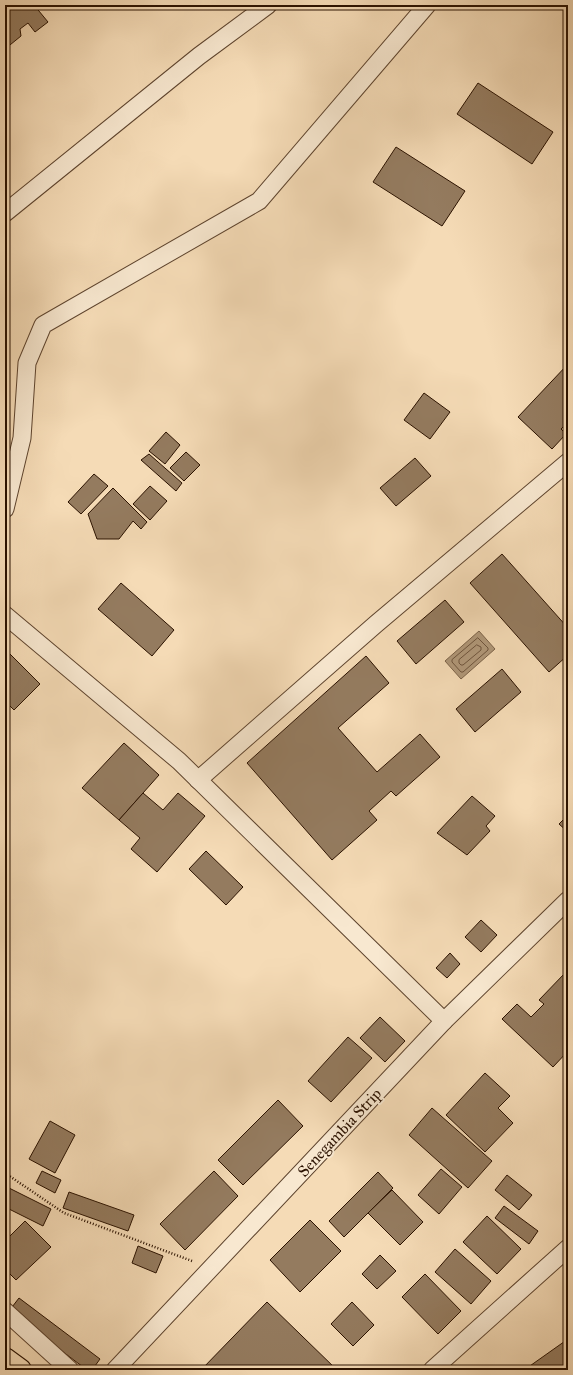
<svg xmlns="http://www.w3.org/2000/svg" width="573" height="1375" font-family="'IM FELL Great Primer',serif">
<style>
.water{fill:#b09778;stroke:#7b6248}
.lines{fill:none;stroke-linecap:round;stroke-linejoin:round}
.shore{stroke:#6e543c;stroke-width:1}
.building{fill:#947b5f;stroke:#2b1200}
.minor-casing{stroke:#5e442e;stroke-width:19}
.primary-casing{stroke:#2b1200;stroke-width:24}
.path{stroke:#2b1200;stroke-width:2.5;stroke-dasharray:1 2;stroke-linecap:butt}
.minor{stroke:#f8e8d0;stroke-width:17}
.primary{stroke:#f5dbb6;stroke-width:22}
.labels{text-anchor:middle;stroke-width:4;stroke-linejoin:round;paint-order:stroke}
.street-label{font-size:16px;fill:#2b1200;stroke:#f8e8d0}
</style>
<rect width="100%" height="100%" fill="#f5dbb6"/>
<filter id="stains"><feTurbulence type="fractalNoise" baseFrequency=".005" numOctaves="4"/><feColorMatrix values="0 0 0 0 .2 0 0 0 0 .09 0 0 0 0 .02 0 0 0 .5 -.17"/></filter>
<radialGradient id="worn" r=".72"><stop offset=".6" stop-color="#630" stop-opacity="0"/><stop offset="1" stop-color="#630" stop-opacity=".3"/></radialGradient>
<path class="water" d="M479,631L495,649L461,679L445,661Z"/>
<g class="lines">
<g class="shore">
<path d="M478,638L488,648V650L463,672H461L452,662V660Z"/>
<path d="M477,645L481,647V650L463,665H461L459,663V660Z"/>
</g>
</g>
<g class="building">
<path d="M5,5H34L48,22L35,32L28,23L20,29L21,36L5,49Z"/>
<path d="M478,83L553,132L532,164L457,114Z"/>
<path d="M396,147L465,191L442,226L373,182Z"/>
<path d="M568,364V422L561,429L566,434L552,449L518,417Z"/>
<path d="M424,393L450,412L430,439L404,420Z"/>
<path d="M166,432L180,445L165,464L149,451Z"/>
<path d="M186,452L200,465L184,481L170,468Z"/>
<path d="M149,454L182,483L176,491L141,460Z"/>
<path d="M415,458L431,476L396,506L380,488Z"/>
<path d="M94,474L108,486L81,514L68,502Z"/>
<path d="M150,486L167,501L150,520L133,504Z"/>
<path d="M113,488L147,522L141,529L133,521L119,539H97L88,514Z"/>
<path d="M502,554L568,628V655L549,672L470,583Z"/>
<path d="M121,583L174,630L152,656L98,609Z"/>
<path d="M445,600L464,622L416,664L397,641Z"/>
<path d="M5,649L40,684L14,710L5,701Z"/>
<path d="M366,656L389,683L338,728L377,772L420,734L440,757L396,796L391,791L369,811L377,820L332,860L247,763Z"/>
<path d="M502,669L521,692L475,732L456,709Z"/>
<path d="M124,743L159,775L119,820L82,788Z"/>
<path d="M143,793L163,810L178,793L205,816L157,872L131,849L140,838L119,820Z"/>
<path d="M472,796L495,816L486,826L490,831L467,855L437,833Z"/>
<path d="M568,815V832L559,824Z"/>
<path d="M206,851L243,887L226,905L189,869Z"/>
<path d="M481,920L497,935L481,952L465,937Z"/>
<path d="M450,953L460,964L447,978L436,968Z"/>
<path d="M565,973L568,976V1051L553,1067L502,1019L517,1004L531,1017L544,1004L539,1000Z"/>
<path d="M380,1017L405,1041L385,1062L360,1038Z"/>
<path d="M348,1037L372,1058L331,1102L308,1081Z"/>
<path d="M485,1073L510,1096L498,1108L513,1123L485,1152L446,1115Z"/>
<path d="M278,1100L303,1126L243,1185L218,1160Z"/>
<path d="M432,1108L492,1161L468,1188L409,1135Z"/>
<path d="M50,1121L75,1135L55,1173L29,1159Z"/>
<path d="M441,1169L462,1187L439,1214L418,1195Z"/>
<path d="M42,1171L61,1180L55,1193L36,1183Z"/>
<path d="M214,1171L238,1196L185,1250L160,1224Z"/>
<path d="M378,1172L393,1188L344,1237L329,1221Z"/>
<path d="M507,1175L532,1195L519,1210L495,1190Z"/>
<path d="M5,1186L51,1209L43,1226L5,1207Z"/>
<path d="M392,1190L423,1222L400,1245L368,1213Z"/>
<path d="M69,1192L134,1215L128,1231L63,1208Z"/>
<path d="M504,1206L538,1231L529,1244L495,1218Z"/>
<path d="M487,1216L521,1249L497,1274L463,1242Z"/>
<path d="M310,1220L341,1251L300,1292L270,1260Z"/>
<path d="M25,1221L51,1247L16,1280L5,1269V1241Z"/>
<path d="M138,1246L163,1256L156,1273L132,1263Z"/>
<path d="M455,1249L491,1281L471,1304L435,1272Z"/>
<path d="M380,1255L396,1271L377,1289L362,1274Z"/>
<path d="M425,1274L461,1311L438,1334L402,1297Z"/>
<path d="M19,1298L100,1359L92,1370H87L9,1311Z"/>
<path d="M267,1302L337,1370H201Z"/>
<path d="M352,1302L374,1325L353,1346L331,1324Z"/>
<path d="M568,1339V1370H529L527,1368Z"/>
</g>
<g class="lines">
<g class="minor-casing">
<g id="minor">
<path d="M5,213L199,56L268,5"/>
<path d="M5,509L22,438L27,363L43,325L259,201L427,5"/>
<path d="M5,615L179,761L444,1021"/>
<path d="M198,780L376,624L568,462"/>
<path d="M5,1311L70,1370"/>
<path d="M115,1370L444,1021L568,900"/>
<path d="M432,1370L568,1248"/>
</g>
</g>
<g class="primary-casing">
<path id="primary" d="M5,1359L20,1370"/>
</g>
<path class="path" d="M5,1173L64,1213L192,1261"/>
<use href="#minor" class="minor"/>
<use href="#primary" class="primary"/>
</g>
<g class="labels">
<g class="street-label">
<text transform="translate(339 1132) rotate(-47)" y="6">Senegambia Strip</text>
</g>
</g>
<rect width="573" height="1375" fill="none" stroke="#f5dbb6" stroke-width="20"/>
<rect x="6" y="6" width="561" height="1363" fill="none" stroke="#2b1200" stroke-width="2"/>
<rect x="10" y="10" width="553" height="1355" fill="none" stroke="#2b1200"/>
<rect width="100%" height="100%" filter="url(#stains)"/>
<rect width="100%" height="100%" fill="url(#worn)"/>
</svg>
